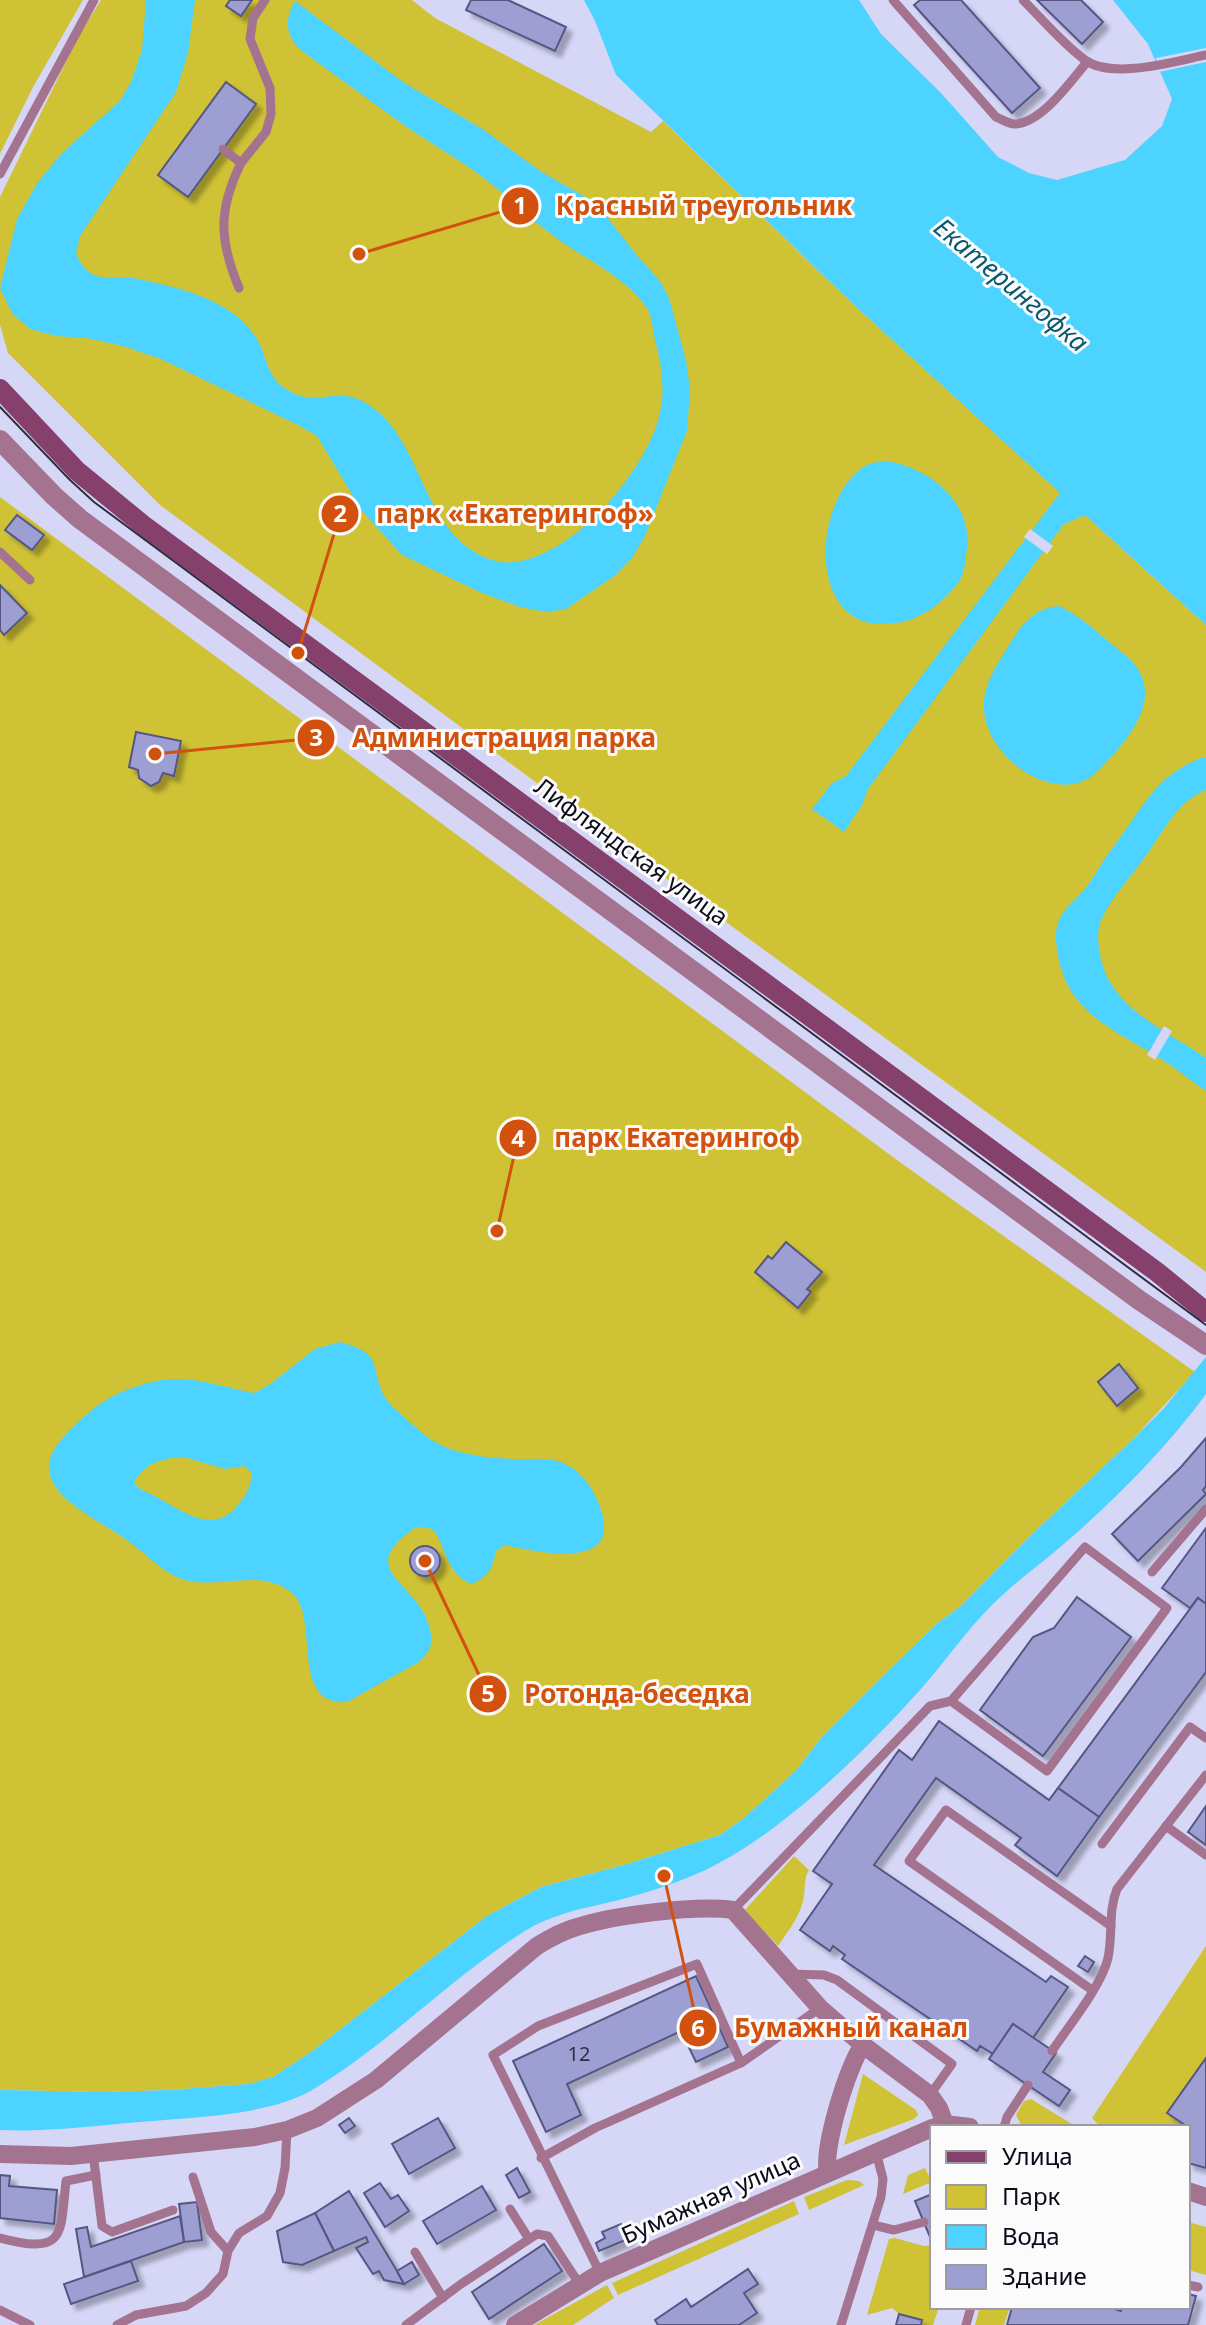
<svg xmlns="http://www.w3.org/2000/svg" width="1206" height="2325" font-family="'Noto Sans',sans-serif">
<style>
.green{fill:#cfc235}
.water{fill:#4cd3ff;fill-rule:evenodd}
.pier{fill:#d6d7f7}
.building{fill:#9d9ed2;stroke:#565684;stroke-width:2;filter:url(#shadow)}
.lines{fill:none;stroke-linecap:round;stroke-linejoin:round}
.service{stroke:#a47390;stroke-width:9}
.minor{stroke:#a47390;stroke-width:18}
.tertiary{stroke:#a47390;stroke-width:20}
.secondary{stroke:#86406c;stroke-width:20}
.tram{stroke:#2e2e41;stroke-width:2}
.labels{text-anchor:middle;stroke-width:6;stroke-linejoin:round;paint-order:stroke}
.number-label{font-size:20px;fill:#302f49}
.street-label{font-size:24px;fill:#0b0a1b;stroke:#fbfbfb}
.water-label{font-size:26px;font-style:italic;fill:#0b596f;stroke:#fbfbfb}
.leader{fill:none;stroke:#d2510e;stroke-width:3}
.callout-dot{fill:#d2510e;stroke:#fbfbfb;stroke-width:3}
.mark-label{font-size:24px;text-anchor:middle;font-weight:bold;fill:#fff}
.callout-label{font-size:26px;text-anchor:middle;font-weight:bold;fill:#d2510e;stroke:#fbfbfb;stroke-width:6;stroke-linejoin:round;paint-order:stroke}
</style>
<defs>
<filter id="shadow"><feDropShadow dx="6" dy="6" stdDeviation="2" flood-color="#0004"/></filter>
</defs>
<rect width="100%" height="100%" fill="#d6d7f7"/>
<g class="green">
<path d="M0,0H83L33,87L0,154Z"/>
<path d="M101,0H412L435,18L651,132L663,121L853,304L1206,625V1272L663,876L160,505L8,353L0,325V197L78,37Z"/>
<path d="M0,497L901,1163L1195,1372L1132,1440L1028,1538L961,1606L935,1625L882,1677L821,1738L799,1767L773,1792L744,1818L720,1835L624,1865L541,1887L487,1916L311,2052L273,2077L250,2084L171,2090L104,2092L0,2090Z"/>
<path d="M794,1856L809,1870C803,1879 806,1890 803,1901C799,1918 788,1931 778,1946L744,1911Z"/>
<path d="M1206,1946V2058L1167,2112L1187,2127H1101L1092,2118Z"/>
<path d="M863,2074L916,2110L918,2115L914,2119L844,2145Z"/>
<path d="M1031,2099L1077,2127H1022L1016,2115L1024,2101Z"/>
<path d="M925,2168L932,2182L903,2194L908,2175Z"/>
<path d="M847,2180L859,2181L864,2185L809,2210L804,2197Z"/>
<path d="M794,2201L799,2214L618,2295L612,2283Z"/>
<path d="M1188,2222L1206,2227V2275L1188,2270Z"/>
<path d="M895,2238L924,2246L932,2245V2307H939L933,2325H921L922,2320L899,2314L892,2308L867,2315L889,2239Z"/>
<path d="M607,2285L614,2298L573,2325H534Z"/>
<path d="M980,2307H1010L1004,2325H975Z"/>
</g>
<g class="water">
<path d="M146,0H195L188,53L176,92L80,236L76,253C91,290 112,272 143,280C182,288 232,301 255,336C270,358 263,379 295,394C315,403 336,391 355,398C426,424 415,539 496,561C534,571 588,528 610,501C633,474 659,436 662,400C664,381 660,358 655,340C653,330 652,316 647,308C623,274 582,258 551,234C524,214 500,189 473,170C453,156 431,143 411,130C374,104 338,77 302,51C285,36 284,20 295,1L403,82L484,130L540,171L596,203L635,253L660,281L669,298L686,360L690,390L687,431L645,536L632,558L616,575L566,609L547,612L520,607L482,593L402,555L362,511L317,436L298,425L161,359L123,346L87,338L56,336L30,329L12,313L0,288L17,219L38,182L62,153L120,101L131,82L142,50Z"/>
<path d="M584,0H859L881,34L941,93L998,157L1029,173L1057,180L1125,160L1162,126L1172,99L1148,44L1113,0H1206V625L1085,515L1064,524L868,789L862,805L844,832L812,809L832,783L846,776L1060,493L853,304L616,75L595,21Z"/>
<path d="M887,461C933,469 976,505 966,556C965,564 964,573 960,580C946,601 921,620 896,623C888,623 874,625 866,622C805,604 819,488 869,464C874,462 881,462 887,461Z"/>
<path d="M1059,606C1078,615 1093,628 1108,641C1117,649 1128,656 1135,665C1164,702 1124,744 1099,770C1059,812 982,756 984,705C984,682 998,664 1009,645C1022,624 1034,608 1059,606Z"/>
<path d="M1201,758H1206V790C1177,801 1163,833 1145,857C1131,877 1109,900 1100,923C1097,933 1098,944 1100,954C1108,1007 1166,1030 1206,1058V1091C1191,1081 1177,1069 1161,1059C1116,1030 1069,1015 1058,956C1056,944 1054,932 1059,920C1064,908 1074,902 1082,892C1094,879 1102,861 1113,847C1142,810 1154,776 1201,758Z"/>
<path d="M340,1342C387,1355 368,1367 386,1399C389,1405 419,1430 426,1436C449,1454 486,1458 514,1459C524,1460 534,1458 544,1459C576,1460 594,1486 602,1513C619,1572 534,1551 505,1545L496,1551C492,1569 489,1577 471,1584C440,1569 446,1535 429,1528C428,1528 416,1527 416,1527C351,1573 419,1580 430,1629C433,1644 431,1651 419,1662L347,1702C290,1706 319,1621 294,1595C266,1567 222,1588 189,1581C164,1575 148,1555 128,1541C97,1517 18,1488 62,1439C80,1419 99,1401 124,1391C178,1369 200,1382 254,1393L269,1385L315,1349ZM184,1457L225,1469L244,1466L252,1473C251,1487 246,1496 237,1506C213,1536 181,1510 155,1496C147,1492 140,1490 134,1483C143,1463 163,1458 184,1457Z"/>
<path d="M1206,1357V1394C1165,1450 1111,1504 1058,1549C1035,1568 1012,1585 991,1606C965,1632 944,1663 920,1690C866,1750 790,1825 719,1863C688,1880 650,1892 615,1901C585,1908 552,1914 525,1931C450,1978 388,2045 312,2090C268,2116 191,2117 140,2122C93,2126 47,2132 0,2130V2090L104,2092L171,2090L249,2084L273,2077L311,2052L487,1916L541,1887L624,1865L720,1835L744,1818L773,1792L799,1767L821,1738L882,1677L935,1625L961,1606L1028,1538L1132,1440L1164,1408Z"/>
</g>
<g class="pier">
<path d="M1206,48V62L1159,72L1156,58Z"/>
<path d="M1030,529L1053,546L1047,554L1024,537Z"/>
<path d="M1164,1026L1172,1031L1155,1060L1147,1055Z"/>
</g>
<g class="building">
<path d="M230,0H252L241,16L226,6Z"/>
<path d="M471,0H508L566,27L555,51L466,10Z"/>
<path d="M920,0H961L1040,88L1012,113L914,5Z"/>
<path d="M1037,0H1081L1103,22L1082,44Z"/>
<path d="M226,82L256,104L188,197L158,175Z"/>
<path d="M17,515L44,535L32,550L5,530Z"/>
<path d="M0,585L27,613L4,635L0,630Z"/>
<path d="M136,732L181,741L174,776L163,773L159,782L151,786L139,778L138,770L129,767Z"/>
<path d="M786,1242L822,1272L807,1289L811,1292L798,1308L755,1272L768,1256L772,1259Z"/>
<path d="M1119,1364L1138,1388L1117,1406L1098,1382Z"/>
<path d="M1206,1438V1486L1203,1490L1206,1494L1138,1561L1112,1534L1181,1467Z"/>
<path d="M1206,1528V1604L1198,1598L1190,1608L1162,1588Z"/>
<circle cx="425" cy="1561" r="15"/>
<path d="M1077,1597L1131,1637L1043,1756L980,1710L1033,1637L1054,1628Z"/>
<path d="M1198,1598L1206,1604V1672L1099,1817L1058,1788Z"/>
<path d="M939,1721L1049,1800L1058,1788L1099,1817L1057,1876L1015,1845L1021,1838L936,1778L874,1865L1046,1982L1051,1976L1068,1987L1033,2038L1013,2024L993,2054L980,2046L977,2051L842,1959L845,1955L833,1946L830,1951L800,1930L832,1884L813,1871L899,1750L912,1760Z"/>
<path d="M1206,1806V1845L1188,1832Z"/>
<path d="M1085,1956L1094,1962L1088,1972L1078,1966Z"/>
<path d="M696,1976L728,2047L696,2062L681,2031L567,2084L581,2115L546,2132L513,2061Z"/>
<path d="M1013,2024L1056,2053L1043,2072L1070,2090L1059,2106L989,2059Z"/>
<path d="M1206,2058V2168L1188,2163L1190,2141L1188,2127L1167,2113Z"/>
<path d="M349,2118L355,2126L345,2133L339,2125Z"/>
<path d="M438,2118L455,2148L409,2174L392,2144Z"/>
<path d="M517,2168L530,2192L519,2198L506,2175Z"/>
<path d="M0,2175L10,2176L9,2186L57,2190L54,2224L0,2218Z"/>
<path d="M380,2183L391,2199L398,2195L409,2211L385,2227L364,2193Z"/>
<path d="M482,2186L496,2210L437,2244L423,2221Z"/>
<path d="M349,2191L397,2271L404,2284L384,2280L379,2271L373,2274L356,2248L368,2242L366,2237L334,2251L315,2213Z"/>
<path d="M932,2194V2237H930L915,2201Z"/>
<path d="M197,2202L202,2240L184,2242L179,2204Z"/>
<path d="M315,2213L334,2251L302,2265L283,2262L277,2231Z"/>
<path d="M180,2216L184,2242L84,2277L76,2229L87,2227L91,2247Z"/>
<path d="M621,2224L628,2239L599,2251L596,2243L605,2238L602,2232Z"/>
<path d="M544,2244L562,2271L489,2319L472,2292Z"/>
<path d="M131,2261L138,2281L71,2304L64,2284Z"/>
<path d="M412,2262L419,2275L404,2284L397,2271Z"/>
<path d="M748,2269L758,2284L744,2293L757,2313L739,2325H658L655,2320L686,2299L691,2307Z"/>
<path d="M1188,2294L1196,2296L1188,2325H1007L1012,2307H1107L1121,2311L1122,2307H1188Z"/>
<path d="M899,2314L922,2320L921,2325H896Z"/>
</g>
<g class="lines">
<g class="service">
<path d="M893,0L996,117C1001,119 1009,124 1014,124C1041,124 1071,81 1087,62"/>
<path d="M1023,0C1043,20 1063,44 1085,60C1112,80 1176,61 1206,55"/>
<path d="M223,149L241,163L266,132L271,114L270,88L250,39L253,18L265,0"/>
<path d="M0,174L94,0"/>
<path d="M239,288C219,240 218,210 241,163"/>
<path d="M0,552L30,580"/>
<path d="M1085,1547L1167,1608L1047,1771L951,1701Z"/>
<path d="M1152,1572L1206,1509"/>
<path d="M1166,1826L1206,1855"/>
<path d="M1102,1844L1190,1727L1206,1738"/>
<path d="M733,1910L930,1706L951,1701"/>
<path d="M790,1974L824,1975L837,1980L952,2064L930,2095"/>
<path d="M1092,1990L909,1861L946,1810L1111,1926"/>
<path d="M1052,2051C1068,2027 1102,1985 1108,1958C1113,1934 1108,1911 1117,1889L1206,1775"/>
<path d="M1004,2127L1007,2117L1028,2085"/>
<path d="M93,2153L102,2226L112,2232L173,2210"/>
<path d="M541,2158L595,2128L741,2063L820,2008"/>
<path d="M193,2177L211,2232L228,2251"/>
<path d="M510,2209L529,2239"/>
<path d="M873,2225L894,2230L924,2222"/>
<path d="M0,2238C66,2255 60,2236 66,2181L96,2175"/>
<path d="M415,2252L443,2298"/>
<path d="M600,2273L493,2055L538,2026L697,1964L741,2063"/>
<path d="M1188,2285L1198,2287"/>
<path d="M0,2310L30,2325"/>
<path d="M117,2325L136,2315L186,2306L206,2293L223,2274L228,2251L239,2233L267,2216L280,2193L285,2168L287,2130"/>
<path d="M406,2325L461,2284L537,2234L548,2236L580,2285"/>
<path d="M841,2325L881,2197L883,2179L876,2152"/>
<path d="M966,2325L971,2307"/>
</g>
<g class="minor">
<path d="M935,2127L945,2124L970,2127"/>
<path d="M0,2154L71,2156L255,2137L287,2130L317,2118L376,2080L537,1946C550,1938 562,1931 577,1927C615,1915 694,1905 733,1910L820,2008L863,2045L930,2095L939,2108L945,2124"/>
<path d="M828,2173C822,2150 848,2064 863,2045"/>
<path d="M1188,2191L1206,2197"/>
<path d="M515,2325L600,2273L932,2128"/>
</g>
<path class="tertiary" d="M0,440L54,496L80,519L1139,1300L1206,1345"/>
<path class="secondary" d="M0,389L77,471L143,525L1157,1272L1206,1312"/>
<path class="tram" d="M0,407L70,480L94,502L1206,1325"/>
</g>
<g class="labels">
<g class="number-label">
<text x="579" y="2061">12</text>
</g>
<g class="street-label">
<text transform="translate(631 852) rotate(36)" y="8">Лифляндская улица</text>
<text transform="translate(711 2198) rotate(-24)" y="8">Бумажная улица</text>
</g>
<g class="water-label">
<text transform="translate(1011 285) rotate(40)" y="9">Екатерингофка</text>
</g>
</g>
<path class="leader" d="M359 254L520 206M298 653L340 514M155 754L316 738M497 1231L518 1138M425 1561L488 1694M664 1876L698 2028"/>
<g class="callout-dot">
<circle cx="359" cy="254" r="8"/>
<circle cx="298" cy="653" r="8"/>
<circle cx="155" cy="754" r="8"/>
<circle cx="497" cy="1231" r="8"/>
<circle cx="425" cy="1561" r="8"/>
<circle cx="664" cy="1876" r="8"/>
<circle cx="520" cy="206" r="20"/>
<circle cx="340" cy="514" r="20"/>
<circle cx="316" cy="738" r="20"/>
<circle cx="518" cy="1138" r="20"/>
<circle cx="488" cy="1694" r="20"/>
<circle cx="698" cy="2028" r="20"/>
</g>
<g class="mark-label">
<text x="520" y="214">1</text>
<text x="340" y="522">2</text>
<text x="316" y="746">3</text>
<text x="518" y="1147">4</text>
<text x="488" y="1702">5</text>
<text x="698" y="2037">6</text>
</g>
<g class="callout-label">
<text x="704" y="215">Красный треугольник</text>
<text x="515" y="523">парк «Екатерингоф»</text>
<text x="504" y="747">Администрация парка</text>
<text x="677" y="1147">парк Екатерингоф</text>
<text x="637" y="1703">Ротонда-беседка</text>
<text x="851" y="2037">Бумажный канал</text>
</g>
<rect x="930" y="2125" width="260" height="184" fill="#fbfbfb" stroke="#9b9ba1" stroke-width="2"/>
<rect x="946" y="2151" width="40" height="12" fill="#86406c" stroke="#9b9ba1" stroke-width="2"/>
<text x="1002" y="2165" font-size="24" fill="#0b0a1b">Улица</text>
<rect x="946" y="2185" width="40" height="24" fill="#cfc235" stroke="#9b9ba1" stroke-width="2"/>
<text x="1002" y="2205" font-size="24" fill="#0b0a1b">Парк</text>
<rect x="946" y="2225" width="40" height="24" fill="#4cd3ff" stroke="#9b9ba1" stroke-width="2"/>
<text x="1002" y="2245" font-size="24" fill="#0b0a1b">Вода</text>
<rect x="946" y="2265" width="40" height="24" fill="#9d9ed2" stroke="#9b9ba1" stroke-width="2"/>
<text x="1002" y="2285" font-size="24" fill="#0b0a1b">Здание</text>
</svg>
